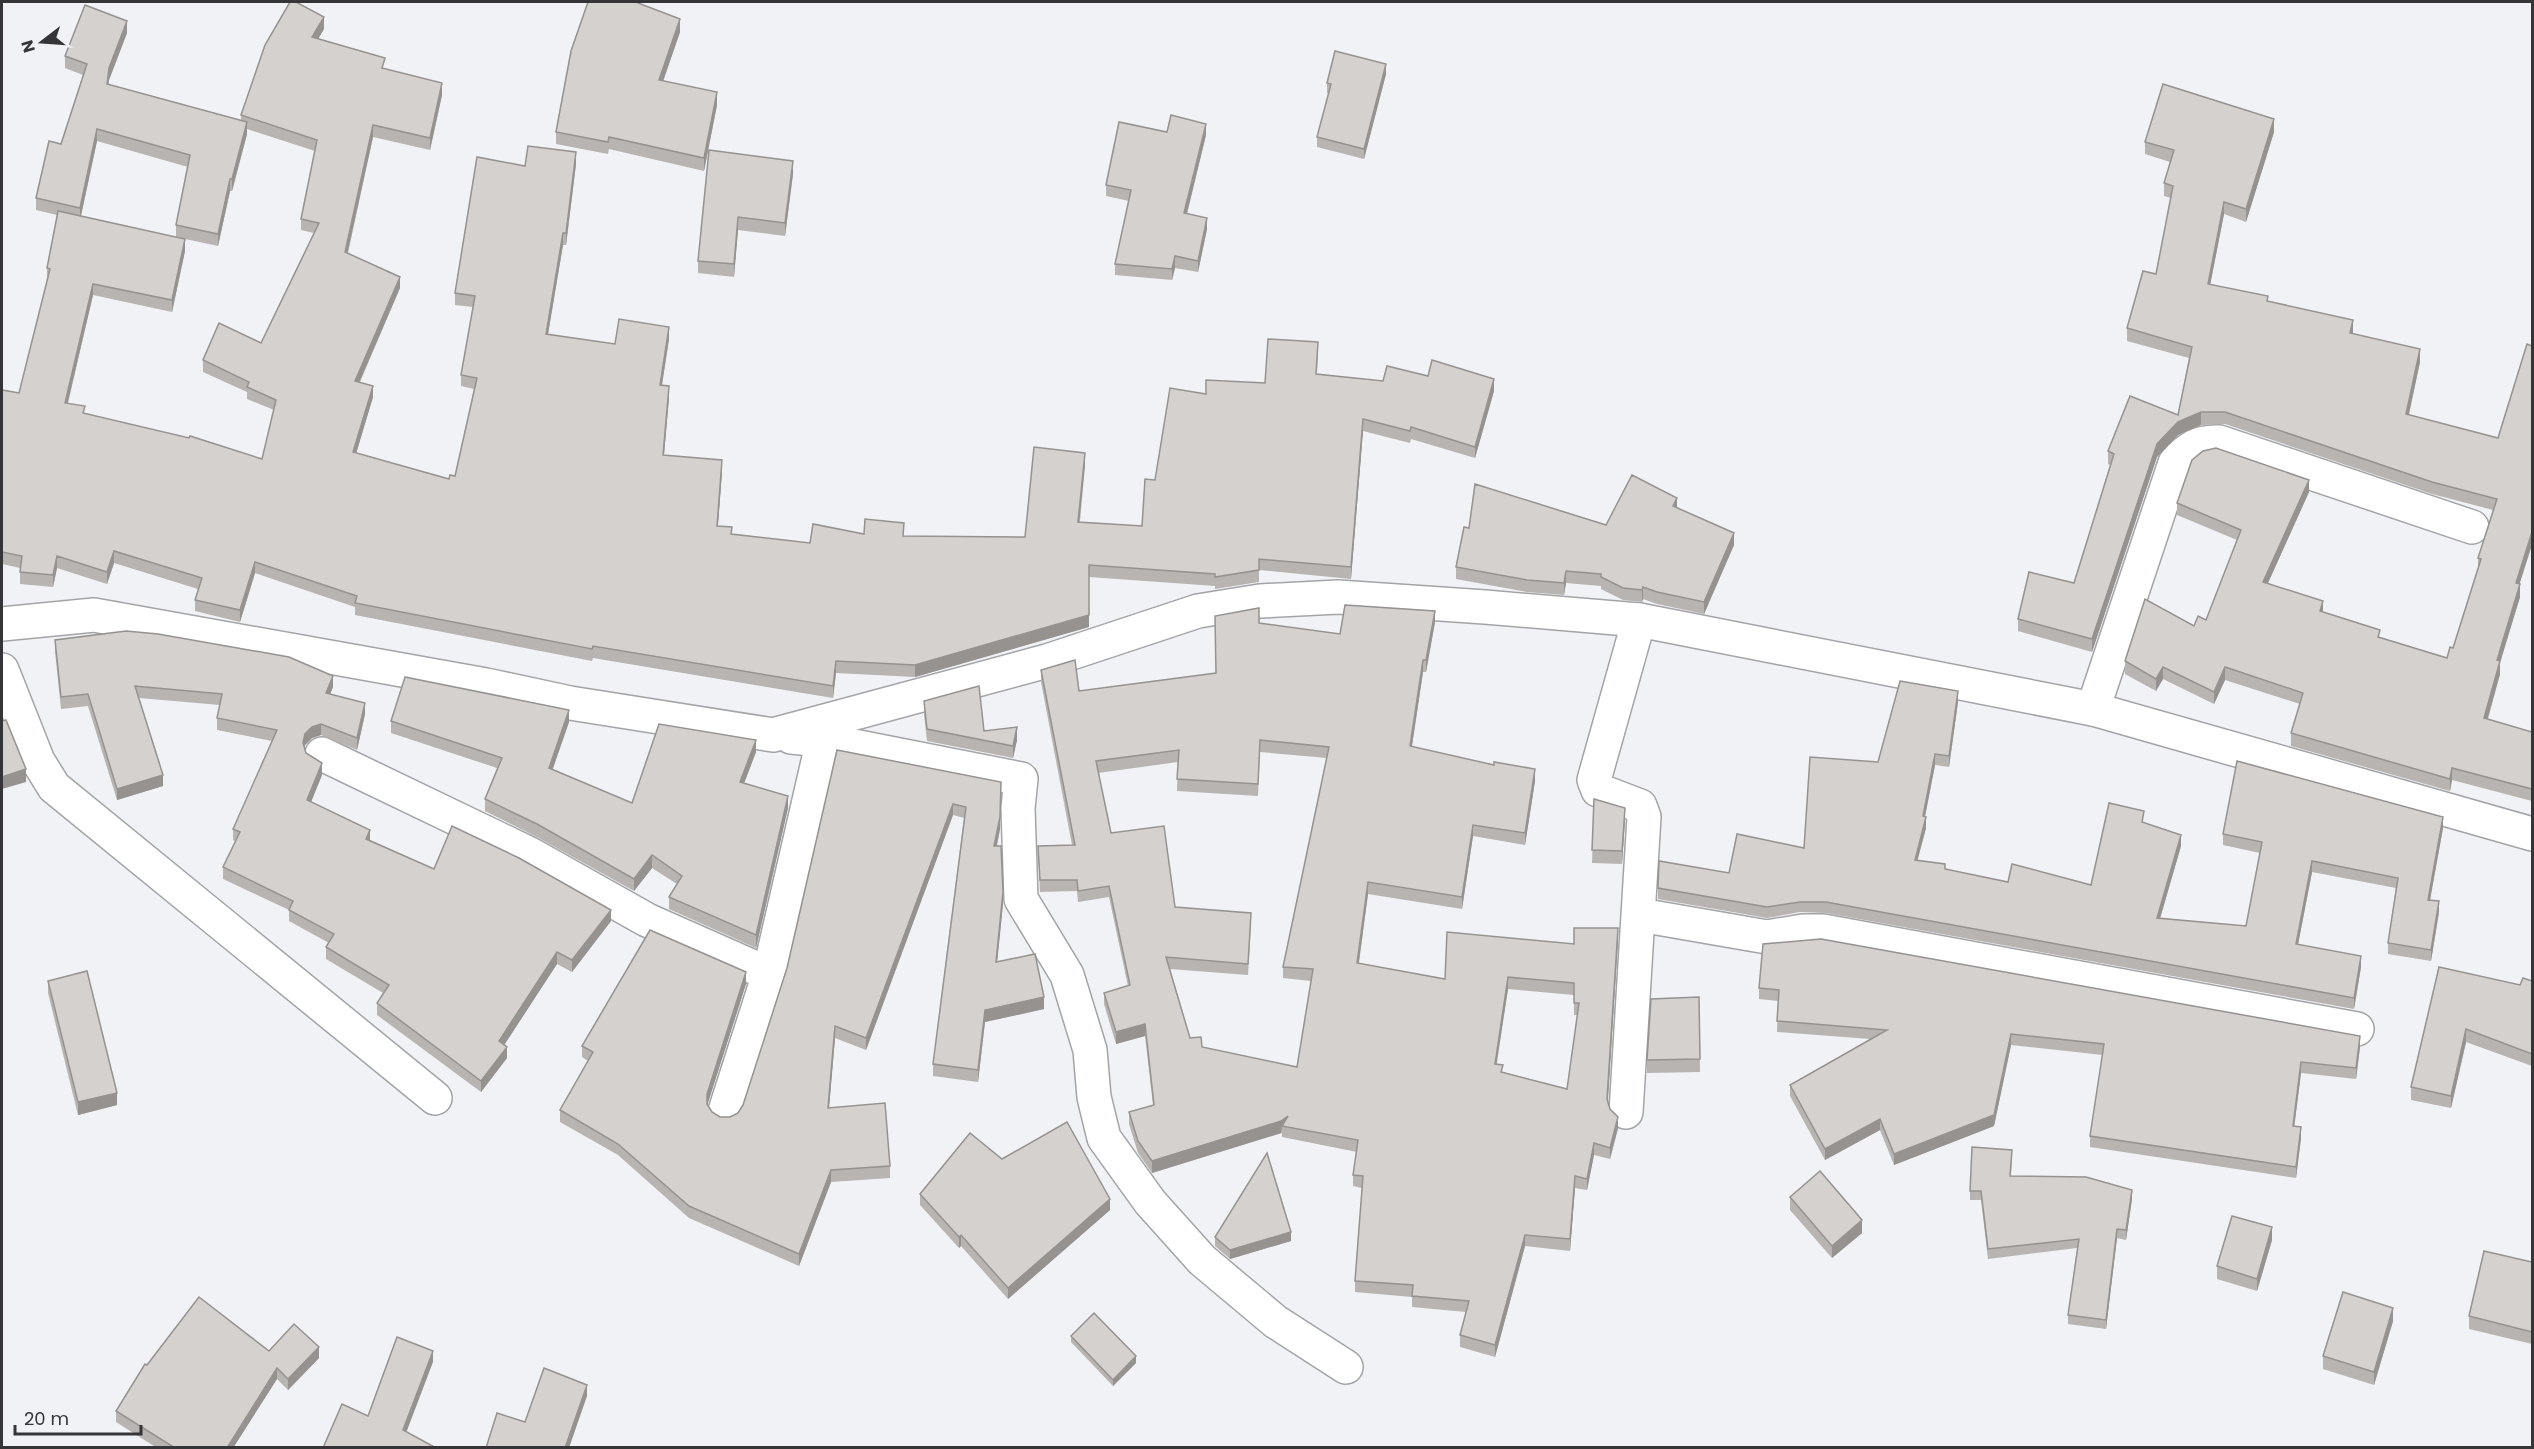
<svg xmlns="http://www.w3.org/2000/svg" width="2534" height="1449" font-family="Poppins,sans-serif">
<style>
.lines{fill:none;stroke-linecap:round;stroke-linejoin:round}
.minor-casing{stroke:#a2a4a7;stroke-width:36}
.minor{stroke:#fff;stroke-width:33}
.wall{fill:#b7b4b1;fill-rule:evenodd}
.shaded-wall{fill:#959290}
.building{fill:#d5d1ce;stroke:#959290;stroke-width:1.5;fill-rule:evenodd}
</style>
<rect width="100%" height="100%" fill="#f1f2f6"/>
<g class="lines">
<g class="minor-casing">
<g id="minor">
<path d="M2,624L94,615L486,685L570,703L773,735L1047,661L1198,611L1260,601L1338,597L1485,607L1639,620L2093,709L2532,834"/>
<path d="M2,670L38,761L54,787L435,1098"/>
<path d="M2093,709L2175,463C2188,448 2199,441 2219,442L2472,527"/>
<path d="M791,737L823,740L1021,779L1018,808L1021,899L1067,975L1090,1050L1094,1097L1104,1138L1150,1202L1202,1260L1276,1322L1346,1367"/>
<path d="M322,754L528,853L647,920L769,974"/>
<path d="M1640,915L1767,937L1803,931H1823L2357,1029"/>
<path d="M725,1111L769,974L823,740"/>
<path d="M1626,1112L1644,817L1640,806L1598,790L1594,780L1639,620"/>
</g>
</g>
<use href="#minor" class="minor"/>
</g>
<g class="wall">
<path d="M639,2V4L680,32L663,81L717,105L704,171L609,149L608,154L556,144V132Z"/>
<path d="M324,29L318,39L442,95L430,150L373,137L348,253L400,288L360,382L373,397L356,453L449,479L455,476L474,389L461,386V375L473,307L455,305V293L525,166L576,164L566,245H563L548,334L615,344L669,339L662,385L669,398L664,455L722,472L718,526L732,534L810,543L864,534L904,536L1025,537L1085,465L1080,522L1142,526L1155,480L1206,394L1265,383L1318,354L1317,374L1383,381L1494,391L1475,458L1411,439L1410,443L1363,431L1351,579L1259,570V582L1215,589V586L1089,577V627L915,677L836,673L833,698L593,658L592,661L355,615V607L255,573L240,622L195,611V600L198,589L114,563L107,584L57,568L53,587L20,584V568L2,564V390L19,393L47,280V268L57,215L36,210V198L61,144L83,75L65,68V56L127,33L109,80L108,84L241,120V115ZM247,129L315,151L301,219V230L314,233L261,343L203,360V372L247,392V399L274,410L262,459L85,413L68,403L93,295L172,312L185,251L81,216L97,141L188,167L176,225V237L218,246L230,191H232L247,134Z"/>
<path d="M1386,74L1364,159L1317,147V137L1329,93H1327V83Z"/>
<path d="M1167,132L1206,135L1187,214L1207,229L1198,272L1175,268L1172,280L1115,275V264L1129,201L1106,196V185Z"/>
<path d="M2274,132L2246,222L2224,214L2210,284L2268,301L2420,362L2409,415L2498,438L2520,584V597L2500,661V674L2488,719L2532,732V801L2452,780L2450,791L2291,746V733L2300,704L2225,680L2214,704L2163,679L2156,691L2125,674V661L2206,620L2237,540L2177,515V503L2309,492L2268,583L2323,612L2380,637L2447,658L2453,648L2478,569V558L2493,510L2432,494L2225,424L2201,425L2178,435L2157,457L2092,652L2018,631V619L2074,583L2110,465L2108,464V451L2178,415L2189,358L2127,341V328L2156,274L2171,198L2164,196V183L2170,162L2145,154V142Z"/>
<path d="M709,150L793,174L785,236L738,230L734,277L698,273V261Z"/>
<path d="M1677,508L1734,545L1704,614L1657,604L1643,599L1642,602L1623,600L1601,589V586L1566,583L1564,595L1527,592L1456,579V567L1469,528L1606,525Z"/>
<path d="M1435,622L1426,672H1423L1412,747L1535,781L1525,845L1473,836L1462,909L1368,894L1359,963L1445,979L1574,944L1618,940L1608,1102L1610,1109L1618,1128L1610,1159L1594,1155L1587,1190L1575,1188L1570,1251L1525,1246L1495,1357L1460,1347V1335L1466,1312L1412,1307V1297L1355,1292V1281L1362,1188L1353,1186V1175L1357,1152L1282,1137V1133L1152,1173L1138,1153L1129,1124V1112L1153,1105L1145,1036L1116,1044L1104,1004V993L1128,986L1109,897L1078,902L1077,891L1040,892L1038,846L1072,845L1041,682V670L1079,691L1216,673L1259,623L1340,634ZM1260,752L1327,758L1283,967V978L1311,981L1297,1067L1202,1047L1190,1038L1170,969L1248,975L1251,925L1175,907L1111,833L1098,773L1178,762L1177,791L1258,796ZM1508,989L1574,995V1015H1577L1567,1089L1503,1072L1496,1064Z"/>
<path d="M55,640L333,687L330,694L365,714L357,750L321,735L312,738L305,745V748L306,753L322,775L311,802L370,840L434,869L611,921L572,972L557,964L504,1045L507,1058L481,1092L377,1015V1003L383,993L326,959V947L329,943L289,921V910L223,879V867L235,841L233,840V829L272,741L217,730V718L220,705L139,698L163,786L117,800L88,706L61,709L55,652Z"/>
<path d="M924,701L984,731L1017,740L1013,758L927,741L924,714Z"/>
<path d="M1958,702L1949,767L1935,765L1925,816L1926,828L1917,860L1945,869L2008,882L2091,885L2144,823L2181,846L2160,918L2246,926L2260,853L2223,845V834L2443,828L2430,900L2439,912L2431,961L2388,954V943L2396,888L2312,872L2298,944L2361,967L2354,1009L1826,913L1800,912L1767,918L1658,899V888L1729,873L1804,848L1878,762Z"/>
<path d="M391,721L569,722L552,770L632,803L756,752L744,783L788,808L756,948L669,909V897L677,884L652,868L634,891L537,837L485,811V799L497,768L391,733Z"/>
<path d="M837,750L1001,782L1000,829L997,846L1003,904L997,962L1044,1009L985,1022L978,1082L933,1076V1064L964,818L953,815L866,1050L835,1038L829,1108L890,1166V1178L831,1182L799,1266L689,1218L618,1155L560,1122V1110L588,1061L582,1057V1046L746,984L707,1105L712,1112L720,1117H730L738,1113L743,1105L787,968Z"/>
<path d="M1594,799L1625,820L1622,864L1592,863Z"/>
<path d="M2439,967L2520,985L2532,981V980V1066L2466,1042L2451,1108L2411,1100V1087Z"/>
<path d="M48,981L117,1105L78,1115L48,993Z"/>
<path d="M1759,988L2360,1047L2356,1079L2301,1073L2294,1126L2301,1138L2296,1178L2090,1147V1136L2103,1055L2011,1045L1994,1126L1894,1165L1880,1130L1825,1160L1790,1096V1085L1870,1039L1777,1032L1778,1001L1759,999Z"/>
<path d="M1699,997L1700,1072L1647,1073V1060Z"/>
<path d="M1002,1159L1110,1210L1008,1299L961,1246L959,1248L920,1205V1194Z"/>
<path d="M2012,1159L2011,1176L2132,1199L2126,1240L2117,1238L2106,1329L2068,1324V1315L2077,1248L1988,1259L1981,1200H1970V1191Z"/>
<path d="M1790,1197L1862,1233L1832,1258L1790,1210Z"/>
<path d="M1215,1237L1291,1241L1230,1259L1215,1246Z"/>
<path d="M2272,1240L2257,1291L2217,1279V1266Z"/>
<path d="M2532,1262V1344L2469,1329V1316Z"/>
<path d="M2393,1321L2374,1385L2323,1369V1356Z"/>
<path d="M1071,1336L1136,1363L1113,1386L1071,1342Z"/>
<path d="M319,1358L288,1390L277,1379L233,1448H157L116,1422V1411L147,1365Z"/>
</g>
<g class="shaded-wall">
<path d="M324,17V29L312,49V37Z"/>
<path d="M680,19V32L659,93V80Z"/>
<path d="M127,21V33L109,80L107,96L109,68Z"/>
<path d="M1386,64V74L1364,159V149Z"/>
<path d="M442,83V95L430,150V138Z"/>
<path d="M717,92V105L704,171V158Z"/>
<path d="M2274,119V132L2246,222V209Z"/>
<path d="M247,122V134L232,191V179Z"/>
<path d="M1206,124V135L1184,225V213Z"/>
<path d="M373,125V137L345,264V252Z"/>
<path d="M97,129V141L80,220V208Z"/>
<path d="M576,152V164L566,245V233Z"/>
<path d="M793,161V174L785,236V223Z"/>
<path d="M230,179V191L218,246V234Z"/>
<path d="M2224,202V214L2208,296V284Z"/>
<path d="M738,217V230L734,277V264Z"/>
<path d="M1207,218V229L1198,272V261Z"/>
<path d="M563,233V245L546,346V334Z"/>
<path d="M185,239V251L172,312V300Z"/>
<path d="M1175,256V268L1172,280V269Z"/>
<path d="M400,277V288L355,392V381Z"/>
<path d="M93,284V295L65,414V403Z"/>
<path d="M2353,320V332L2350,346V333Z"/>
<path d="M669,327V339L660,397V385Z"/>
<path d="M2420,349V362L2406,426V414Z"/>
<path d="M1494,379V391L1475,458V447Z"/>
<path d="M373,386V397L353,464V452Z"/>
<path d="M669,386V398L663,466V455Z"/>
<path d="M2201,412V425L2178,435L2157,457L2092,652V639L2157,444L2178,422Z"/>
<path d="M1363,419V431L1351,579V567Z"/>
<path d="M1085,453V465L1078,533V522Z"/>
<path d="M722,460V472L717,537V526Z"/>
<path d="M2309,480V492L2263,594V582Z"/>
<path d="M1677,498V510L1673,506Z"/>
<path d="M2532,532V545L2516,595V583Z"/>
<path d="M1734,533V545L1704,614V602Z"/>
<path d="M114,551V563L107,584V572Z"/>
<path d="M57,556V568L53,587V575Z"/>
<path d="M255,562V573L240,622V610Z"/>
<path d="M1566,571V583L1564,595V583Z"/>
<path d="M2520,584V597L2497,673V660Z"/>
<path d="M1643,587V599L1642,602V590Z"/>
<path d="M2323,601V613L2320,611Z"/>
<path d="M1435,611V622L1426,672V660Z"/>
<path d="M1089,615V627L915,677V665Z"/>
<path d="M1423,660V672L1410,758V746Z"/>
<path d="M836,661V673L833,698V686Z"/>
<path d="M2500,661V674L2484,731V718Z"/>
<path d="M2163,667V679L2156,691V679Z"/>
<path d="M2225,667V680L2214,704V692Z"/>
<path d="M333,676V687L326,704V693Z"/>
<path d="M1958,691V702L1949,767V756Z"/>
<path d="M365,703V714L357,750V738Z"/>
<path d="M569,710V722L549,780V768Z"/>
<path d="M321,724V735L312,738L305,745L303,755V743L305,734L312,727Z"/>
<path d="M1017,727V740L1013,758V746Z"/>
<path d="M756,740V752L740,794V782Z"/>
<path d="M1935,754V765L1923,827V816Z"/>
<path d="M322,763V775L307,812V800Z"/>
<path d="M2452,768V780L2450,791V779Z"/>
<path d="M26,769V782L2,789V777Z"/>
<path d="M1535,769V781L1525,845V833Z"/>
<path d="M163,775V786L117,800V789Z"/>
<path d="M1001,782L1000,829L994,858V846Z"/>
<path d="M788,796V808L756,948V935Z"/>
<path d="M953,804V815L866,1050V1038Z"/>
<path d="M1625,808V820L1622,864V851Z"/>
<path d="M1926,817V828L1915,870V860Z"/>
<path d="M2443,817V828L2428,911V900Z"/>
<path d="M1473,825V836L1462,909V897Z"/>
<path d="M370,830V842L366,839Z"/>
<path d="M2181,835V846L2157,929V918Z"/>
<path d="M652,855V868L634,891V879Z"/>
<path d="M2312,861V872L2296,955V944Z"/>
<path d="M1368,882V894L1357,975V963Z"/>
<path d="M1003,892V904L996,974V962Z"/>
<path d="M2439,901V912L2431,961V950Z"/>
<path d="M611,910V921L572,972V960Z"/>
<path d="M1618,928V940L1607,1111V1099Z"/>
<path d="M557,952V964L499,1053V1041Z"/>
<path d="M2361,956V967L2354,1009V998Z"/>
<path d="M746,972V984L707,1106V1094Z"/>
<path d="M1508,977V989L1495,1075V1064Z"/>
<path d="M1044,997V1009L985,1022L978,1082V1070L985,1010Z"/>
<path d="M1145,1024V1036L1116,1044V1032Z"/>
<path d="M835,1026V1038L828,1120V1108Z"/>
<path d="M2466,1029V1042L2451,1108V1096Z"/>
<path d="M2011,1034V1045L1994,1126L1894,1165V1154Z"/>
<path d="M2360,1036V1047L2356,1079V1068Z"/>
<path d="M507,1047V1058L481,1092V1081Z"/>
<path d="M2301,1062V1073L2293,1137V1126Z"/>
<path d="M117,1093V1105L78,1115V1102Z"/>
<path d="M1288,1116L1282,1126L1281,1133L1152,1173V1161Z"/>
<path d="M1618,1117V1128L1610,1159V1148Z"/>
<path d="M1880,1119V1130L1825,1160V1149Z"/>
<path d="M2301,1127V1138L2296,1178V1167Z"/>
<path d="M1594,1143V1155L1587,1190V1179Z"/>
<path d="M831,1170V1182L799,1266V1254Z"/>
<path d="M1575,1176V1188L1570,1251V1239Z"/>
<path d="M2132,1190V1199L2126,1240V1230Z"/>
<path d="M1110,1199V1210L1008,1299V1288Z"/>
<path d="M1862,1220V1233L1832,1258V1246Z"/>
<path d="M2272,1227V1240L2257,1291V1279Z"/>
<path d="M2117,1229V1238L2106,1329V1320Z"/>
<path d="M1291,1232V1241L1230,1259V1250Z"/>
<path d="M961,1235V1246L959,1248V1237Z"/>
<path d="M1525,1235V1246L1495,1357V1345Z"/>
<path d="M2393,1308V1321L2374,1385V1372Z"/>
<path d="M319,1347V1358L288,1390V1379Z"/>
<path d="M433,1351V1362L403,1441V1430Z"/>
<path d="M1136,1356V1363L1113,1386V1380Z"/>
<path d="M277,1368V1379L233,1448H226Z"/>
<path d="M587,1385V1396L569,1448H565Z"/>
</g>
<g class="building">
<path d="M290,2H296L324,17L312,37L385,58L382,68L442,83L430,138L373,125L345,252L400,277L355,381L373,386L353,452L449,479L450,475L455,476L477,378L461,375L475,296L455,293L477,157L525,166L528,146L576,152L566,233H563L546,334L615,344L619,319L669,327L660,385L669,386L663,455L722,460L717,526L732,527L731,534L810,543L813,524L864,534L865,519L904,523L903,536L1025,537L1034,447L1085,453L1078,522L1142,526L1145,479L1155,480L1170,388L1206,394V380L1265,383L1268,339L1318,342L1316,374L1383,381L1387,366L1428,376L1432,360L1494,379L1475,447L1411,427L1410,431L1363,419L1351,567L1259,559V570L1215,577V574L1089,565V615L915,665L836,661L833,686L593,646L592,649L355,603L357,596L255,562L240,610L195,600L202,578L114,551L107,572L57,556L53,575L20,572L22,556L2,552V390L19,393L50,269L47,268L58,211L185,239L172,300L93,284L65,403L85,406L83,413L189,438L190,436L262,459L276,400L247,387L249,382L203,360L219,323L261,343L319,223L301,219L317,140L241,115L265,45Z"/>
<path d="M588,2H638V3L680,19L659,80L717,92L704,158L609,137L608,142L556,132L571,51Z"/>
<path d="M85,5L127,21L109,68L107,84L247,122L232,179H230L218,234L176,225L190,155L97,129L80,208L36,198L49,141L61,144L87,64L65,56Z"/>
<path d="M1335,51L1386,64L1364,149L1317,137L1331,84L1327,83Z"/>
<path d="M2163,84L2274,119L2246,209L2224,202L2208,284L2268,296L2267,301L2353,320L2350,333L2420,349L2406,414L2498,438L2527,344L2532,346V532L2516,583L2520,584L2497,660L2500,661L2484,718L2532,732V789L2452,768L2450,779L2291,733L2303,693L2225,667L2214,692L2163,667L2156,679L2125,661L2145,599L2194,626L2198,616L2206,620L2241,530L2177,503L2192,460L2203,451L2216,448L2309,480L2263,582L2323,601L2320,611L2380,630L2378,637L2447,658L2450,647L2453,648L2481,559L2478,558L2497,499L2432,482L2225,412H2201L2178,422L2157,444L2092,639L2018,619L2029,572L2074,583L2114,454L2108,451L2130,396L2178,415L2192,347L2127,328L2143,271L2156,274L2173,186L2164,183L2174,150L2145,142Z"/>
<path d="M1171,115L1206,124L1184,213L1207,218L1198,261L1175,256L1172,269L1115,264L1131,190L1106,185L1119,122L1167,132Z"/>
<path d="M709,150L793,161L785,223L738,217L734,264L698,261Z"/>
<path d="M1632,475L1677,498L1673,506L1734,533L1704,602L1657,592L1643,587L1642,590L1623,588L1601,577V574L1566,571L1564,583L1527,580L1456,567L1464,527L1469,528L1475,484L1606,525Z"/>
<path d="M1345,605L1435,611L1426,660H1423L1410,746L1494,765V762L1535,769L1525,833L1473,825L1462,897L1368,882L1357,963L1445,979L1447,932L1574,944V928H1618L1607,1099L1610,1109L1618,1117L1610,1148L1594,1143L1587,1179L1575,1176L1570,1239L1525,1235L1495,1345L1460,1335L1469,1301L1412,1296L1413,1285L1355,1281L1363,1176L1353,1175L1358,1140L1282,1126L1288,1116L1281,1121L1152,1161L1138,1141L1129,1112L1154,1105L1145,1024L1116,1032L1104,993L1130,985L1109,886L1078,891L1077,880H1040L1038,846L1075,845L1041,670L1075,660L1079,691L1216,673L1215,616L1259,608V623L1340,634ZM1260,740L1329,747L1283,967L1313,969L1297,1067L1202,1047L1201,1037L1190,1038L1166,957L1248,964L1251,913L1175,907L1164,826L1111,833L1096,761L1179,750L1177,779L1258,784ZM1508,977L1574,983V1003H1579L1567,1089L1501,1072L1503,1065L1495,1064Z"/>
<path d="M126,631L158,634L289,657L333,676L326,693L365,703L357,738L321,724L312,727L305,734L303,743L306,753L322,763L307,800L370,830L366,839L434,869L452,826L519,858L611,910L572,960L557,952L499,1041L507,1047L481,1081L377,1003L389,985L326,947L334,934L289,910L293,901L223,867L240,832L233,829L277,730L217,718L222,694L135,686L163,775L117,789L88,694L61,697L55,640Z"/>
<path d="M405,677L569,710L549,768L632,803L659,724L756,740L740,782L788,796L756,935L669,897L682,876L652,855L634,879L537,824L485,799L502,758L391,721Z"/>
<path d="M1900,681L1958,691L1949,756L1935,754L1923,816L1926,817L1915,860L1945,864V869L2008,882L2012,864L2091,885L2109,803L2144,811L2142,822L2181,835L2157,918L2246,926L2262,842L2223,834L2237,761L2443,817L2428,900L2439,901L2431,950L2388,943L2398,878L2312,861L2296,944L2361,956L2354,998L1826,902H1800L1767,907L1658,888L1659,861L1729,873L1737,834L1804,848L1810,757L1878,762Z"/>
<path d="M979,686L984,731L1017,727L1013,746L927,729L924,701Z"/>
<path d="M6,720L26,769L2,777V721Z"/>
<path d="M837,750L1001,782L1000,817L994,846H1001L1003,892L996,962L1035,954L1044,997L985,1010L978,1070L933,1064L966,807L953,804L866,1038L835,1026L828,1108L885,1103L890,1166L831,1170L799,1254L689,1206L618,1144L560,1110L593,1052L582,1046L650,930L746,972L707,1094V1104L712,1112L720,1117H730L738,1113L743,1105L787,968Z"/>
<path d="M1594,799L1625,808L1622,851L1592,850Z"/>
<path d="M1821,939L2360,1036L2356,1068L2301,1062L2293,1126L2301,1127L2296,1167L2090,1136L2104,1044L2011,1034L1994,1115L1894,1154L1880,1119L1825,1149L1790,1085L1887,1030L1777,1021L1779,990L1759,988L1763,944Z"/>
<path d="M2439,967L2520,985L2523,978L2532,981V980V1054L2466,1029L2451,1096L2411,1087Z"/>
<path d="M87,971L117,1093L78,1102L48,981Z"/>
<path d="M1699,997L1700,1059L1647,1060L1651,999Z"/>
<path d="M1067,1122L1110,1199L1008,1288L961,1235L959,1237L920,1194L970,1133L1002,1159Z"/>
<path d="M1972,1147L2012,1150L2010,1176L2086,1177L2132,1190L2126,1230L2117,1229L2106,1320L2068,1315L2079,1239L1988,1249L1981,1191H1970Z"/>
<path d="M1267,1153L1291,1232L1230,1250L1215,1237Z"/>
<path d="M1820,1171L1862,1220L1832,1246L1790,1197Z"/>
<path d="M2232,1216L2272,1227L2257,1279L2217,1266Z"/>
<path d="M2484,1251L2532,1262V1332L2469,1316Z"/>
<path d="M2343,1292L2393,1308L2374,1372L2323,1356Z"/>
<path d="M199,1297L269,1351L294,1324L319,1347L288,1379L277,1368L227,1448H175L116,1411L145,1364L147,1365Z"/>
<path d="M1094,1313L1136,1356L1113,1380L1071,1336Z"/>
<path d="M397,1337L433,1351L403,1430L436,1448H323L342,1404L368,1416Z"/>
<path d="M544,1368L587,1385L565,1448H486L497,1413L525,1422Z"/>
</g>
<rect width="2534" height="1449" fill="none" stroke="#353537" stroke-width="6"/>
<g transform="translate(42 42) rotate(253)" stroke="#f1f2f6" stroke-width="4.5" paint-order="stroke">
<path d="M0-4.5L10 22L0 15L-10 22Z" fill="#353537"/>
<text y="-9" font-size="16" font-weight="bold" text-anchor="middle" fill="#353537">N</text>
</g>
<path d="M15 1425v9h126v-9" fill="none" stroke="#353537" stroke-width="3"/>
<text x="24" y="1425" font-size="18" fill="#353537" stroke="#f1f2f6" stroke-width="4.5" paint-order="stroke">20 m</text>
</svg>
